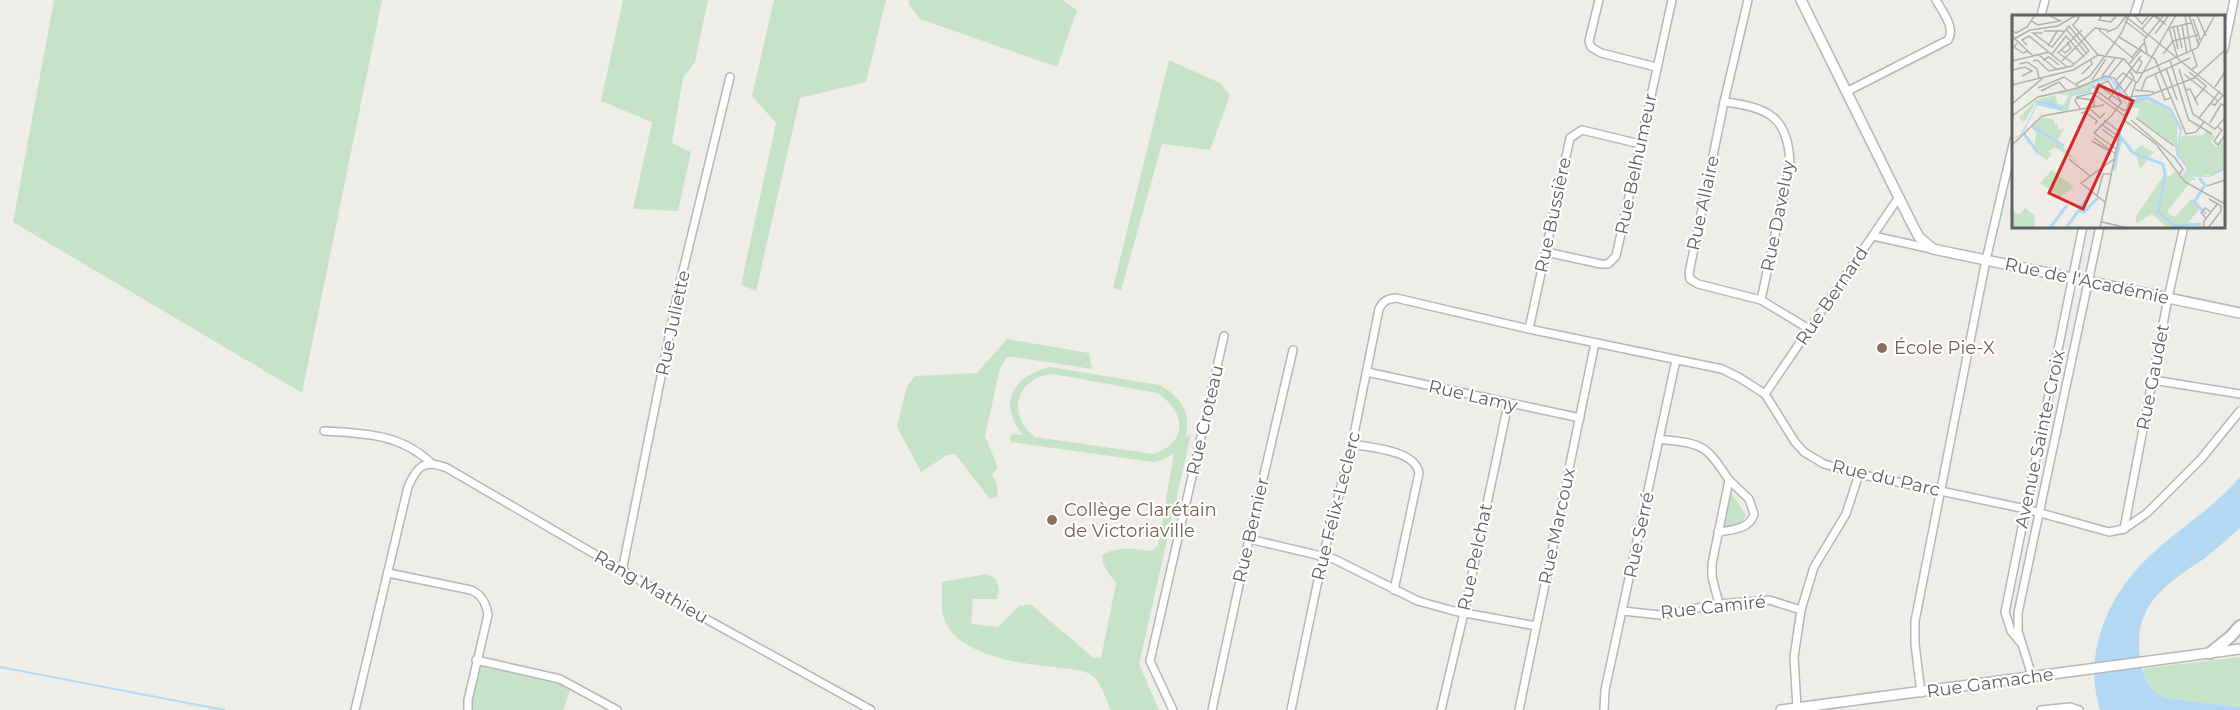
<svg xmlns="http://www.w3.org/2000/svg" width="2240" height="710" font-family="Montserrat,sans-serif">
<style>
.green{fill:#c7e3c7;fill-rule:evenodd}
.water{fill:#b2d8f4}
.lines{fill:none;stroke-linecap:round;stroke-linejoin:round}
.stream{stroke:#b2d8f4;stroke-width:2}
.minor-casing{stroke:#b4b7ba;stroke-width:10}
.tertiary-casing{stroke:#b4b7ba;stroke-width:12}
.secondary-casing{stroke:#b3b6ba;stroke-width:14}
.minor{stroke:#fff;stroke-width:7}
.tertiary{stroke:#fff;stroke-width:9}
.secondary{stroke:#fff;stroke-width:10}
.education-dot{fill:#8d6e63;stroke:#fff;stroke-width:2}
.labels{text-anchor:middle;stroke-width:4.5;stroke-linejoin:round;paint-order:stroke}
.street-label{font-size:18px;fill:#5f6265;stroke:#fff}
.education-label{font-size:18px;fill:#785e54;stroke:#fff;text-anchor:start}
.inset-river{fill:none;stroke:#b2d8f4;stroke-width:3}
.inset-road{fill:none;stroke:#b1b1af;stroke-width:1.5}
.view{fill:#d62828;fill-opacity:0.15;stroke:#d62828;stroke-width:3}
.inset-edge{fill:none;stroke:#5f6265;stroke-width:3}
</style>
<rect width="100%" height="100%" fill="#efede7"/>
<g class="green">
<path d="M54,0H382L302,393L13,222Z"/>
<path d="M623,0H708L695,62L683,78L672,143L691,152L678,211L633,209L652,122L601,101Z"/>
<path d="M774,0H886L866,82L800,98L756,291L741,285L776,123L752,96Z"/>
<path d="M909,0H1062L1077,10L1057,67L920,19L909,5Z"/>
<path d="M1169,60L1220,83L1230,95L1210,150L1162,144L1121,290L1113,288Z"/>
<path d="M1007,339L1089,353L1092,369L1014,357H1007L1000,368L985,436L997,465V469L992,474L997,485L998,497L990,499L955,454L947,455L921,472L897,427L907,386L915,376L977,373Z"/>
<path d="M1050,367L1160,385C1180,396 1193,414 1185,437L1191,434L1139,664L1159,710H1111C1106,701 1102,684 1094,677C1084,668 1067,669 1054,667C1021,664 952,655 943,615C941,605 942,593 942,582L987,574L996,579L999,589L997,599H973L971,624L998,627L1019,606L1030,604L1094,658H1101L1116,584L1103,564L1102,555C1118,546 1135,549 1152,551L1158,546L1174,453L1163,460L1153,462L1010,442L1011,434L1023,435C997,402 1013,376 1050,367ZM1053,374L1157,393C1186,411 1189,443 1153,454L1035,437C1006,415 1016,377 1053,374Z"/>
<path d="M1728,493L1732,494L1746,515C1741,526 1731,530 1719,528Z"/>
<path d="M2240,657V707L2167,698C2151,692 2148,686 2143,671L2146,668Z"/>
<path d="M476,660L572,685L563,710H468Z"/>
</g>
<path class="water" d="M2240,477V528C2228,538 2217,549 2205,558C2163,586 2130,607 2141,664C2145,682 2150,692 2167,698L2240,707V710H2100C2082,652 2109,592 2153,553C2181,527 2215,507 2240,477Z"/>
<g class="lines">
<path class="stream" d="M0,667L224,710"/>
<g class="minor-casing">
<g id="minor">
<path d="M1599,0L1589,41L1591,47L1601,53L1656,67"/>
<path d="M1748,0L1724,102L1689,273L1690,279L1698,284L1761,300L1809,329"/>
<path d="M2041,16L2045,0"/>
<path d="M2134,16L2139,0"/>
<path d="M2224,49L2234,0"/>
<path d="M1846,92L1948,40C1956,28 1942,11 1936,0"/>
<path d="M1724,102C1767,107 1789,116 1790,165L1761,300"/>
<path d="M1873,236L1932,249"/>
<path d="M1546,252L1601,264H1608L1616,256L1672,0"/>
<path d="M1529,329L1570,138L1582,130L1640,144"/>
<path d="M1367,372L1580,418"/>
<path d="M2153,380L2240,394"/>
<path d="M1765,394L1899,197"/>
<path d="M324,431C364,433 401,434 431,463"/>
<path d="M1659,439C1703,445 1703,441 1729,480L1712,564V577L1719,604"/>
<path d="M1352,444C1372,448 1415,450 1419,473L1394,590"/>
<path d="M2124,529L2168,298L2184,226"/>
<path d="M1718,532C1732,530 1750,529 1754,514L1749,499L1729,480"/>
<path d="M1249,539L1334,559L1418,601L1454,611L1536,626"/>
<path d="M622,571L679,287L730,77"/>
<path d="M388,573L471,590C482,595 486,603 488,615L468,700V710"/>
<path d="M1623,611L1660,615L1719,604L1769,600L1801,610"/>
<path d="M2021,643L2011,631L2005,612L2083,226"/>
<path d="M476,660L560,679L617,710"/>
<path d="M2032,676L2018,631V613L2100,226"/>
<path d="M1921,693L1915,644V621L1986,260L2014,140"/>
<path d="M1797,708L1794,657L1801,610L1814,567L1846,514L1859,474"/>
<path d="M355,710L408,487C417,466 424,459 447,468L699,615L871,710"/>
<path d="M1173,710L1150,661L1224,336"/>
<path d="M1212,710L1249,539L1293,350"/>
<path d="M1291,710L1323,556L1352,444L1379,309C1383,301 1387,299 1396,298L1529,329L1722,369L1740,378L1765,394L1795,442L1804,452L1824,464L1859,474L2026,509L2109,532L2124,529L2147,513L2201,459L2240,411"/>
<path d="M1441,710L1464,613L1508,404"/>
<path d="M1519,710L1595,343"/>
<path d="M1604,710L1605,690L1676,360"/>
<path d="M2041,710L2070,707L2079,710"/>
</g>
</g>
<g class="tertiary-casing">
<g id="tertiary">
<path d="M1801,0L1911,222L1919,237L1933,249L2240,313"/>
<path d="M1781,710L2240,649"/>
</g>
</g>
<g class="secondary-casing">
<path id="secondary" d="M2210,653L2230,637L2240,626"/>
</g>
<use href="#minor" class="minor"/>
<use href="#tertiary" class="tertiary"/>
<use href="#secondary" class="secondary"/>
</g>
<g class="education-dot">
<circle cx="1882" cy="348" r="6"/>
<circle cx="1052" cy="520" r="6"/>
</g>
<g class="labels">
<g class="street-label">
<text transform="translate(1636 164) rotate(-78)" y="6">Rue Belhumeur</text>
<text transform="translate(1703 203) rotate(-78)" y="6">Rue Allaire</text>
<text transform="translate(1553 215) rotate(-78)" y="6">Rue Bussière</text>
<text transform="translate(1778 216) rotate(-79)" y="6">Rue Daveluy</text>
<text transform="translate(2087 281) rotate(12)" y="6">Rue de l'Académie</text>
<text transform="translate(1832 296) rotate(-56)" y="6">Rue Bernard</text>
<text transform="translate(673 323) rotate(-78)" y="6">Rue Juliette</text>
<text transform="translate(2153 377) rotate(-79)" y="6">Rue Gaudet</text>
<text transform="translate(1473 396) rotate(13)" y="6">Rue Lamy</text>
<text transform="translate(1205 420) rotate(-77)" y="6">Rue Croteau</text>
<text transform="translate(2040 439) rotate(-78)" y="6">Avenue Sainte-Croix</text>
<text transform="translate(1886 478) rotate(13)" y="6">Rue du Parc</text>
<text transform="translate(1336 506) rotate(-76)" y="6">Rue Félix-Leclerc</text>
<text transform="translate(1557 526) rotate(-78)" y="6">Rue Marcoux</text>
<text transform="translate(1251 530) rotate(-77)" y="6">Rue Bernier</text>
<text transform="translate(1639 535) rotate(-78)" y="6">Rue Serré</text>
<text transform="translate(1475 557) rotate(-78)" y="6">Rue Pelchat</text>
<text transform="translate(651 587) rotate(30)" y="6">Rang Mathieu</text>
<text transform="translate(1713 607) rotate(-6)" y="6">Rue Camiré</text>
<text transform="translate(1990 683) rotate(-8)" y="6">Rue Gamache</text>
</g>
<g class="education-label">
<text x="1894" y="354">École Pie-X</text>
<text x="1064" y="516">Collège Clarétain<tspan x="1064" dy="21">de Victoriaville</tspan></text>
</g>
</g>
<g transform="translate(2012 15)">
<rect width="213" height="213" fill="#efede7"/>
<path d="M82,65L77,75L59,80L54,96L35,86H31L33,93L27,88L32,85L23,89L12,107L7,103L24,85L43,80L46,89L52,90L57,80L45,79ZM130,85L153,92L165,106L166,144L162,130L125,103L128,93H117ZM31,102L42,105V110L46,108V115L53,113L45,126L67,148L43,132L36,136L40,139L35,145L22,136L24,118L19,111ZM195,115L203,121L199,127L205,132L213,124V152L203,159L184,162L166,138V131L170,121L191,120ZM129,130L142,137L128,154L123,136ZM173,150L184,165H180L155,197L163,202L179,184L183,185L188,193L172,213H156L140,199L124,208V201L153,159L157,162L163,156L169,162L175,154ZM40,155L59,169L62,172L48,182L28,168ZM13,193L22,200L23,213H0V196L7,200Z" fill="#c7e3c7"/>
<path d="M96,61L106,69L115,89L126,82L136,81L159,93L170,113L166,138L183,161H197L211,152L213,155L197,162L181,161L164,139L168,115L157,95L134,85L116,92L98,64L83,68L78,77L60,81L55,97L25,90L10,120L0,124L9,119L26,86H39L54,96L59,80L77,75L82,66Z" fill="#b2d8f4"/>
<path class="inset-river" d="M21,112L52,131M12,119L27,139M102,155L109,122L121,138L151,149L153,159L146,197L164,211L189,209M187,163L193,170L182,187L194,199M67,196L72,197L86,183M38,213L55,190M54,213L79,178"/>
<path class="inset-road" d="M65,0L67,3L61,10L86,40M90,0L87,5L99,7L105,0M112,0L213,82M122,0L130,9L137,0M141,0L154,10L143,0M173,0L179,36M177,0L187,31M185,0L194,21M181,4L188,24L185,26M20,6L26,10L48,6L37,0M113,6L134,22M170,10L175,39M161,11L166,34M165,11L170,33M54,14L75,39M130,14L142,0M0,15L4,18L15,12L23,0M87,15L122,44M32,16H52M95,17L105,13L114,1M31,18H21L40,32L57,11L77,36M143,19L157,0M0,21L21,41M107,22L143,44L174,119L184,117L192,107M0,25L18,15L46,11L64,0M5,28L2,32L11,38L16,36M15,30L10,25L17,21L55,52M36,31L46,15M49,34L53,38L59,33L55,27M45,37L62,49M46,38L70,15M135,38L132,25L152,0M40,39L54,21L72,42M151,39L161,26L186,20M27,40L45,55M94,40L110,17L117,0M165,41L157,13L179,8M120,42L132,28M31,45L37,42L47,50M158,45L177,106M0,46L37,37M21,46L25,45L37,56M50,46L83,13L96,15M8,49L15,47L25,54L27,63M117,49L130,34M154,53L165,85M167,54L181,99L203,114L213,103M180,54L185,51L180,35M0,55L13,52L20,56L10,61M37,56L60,51L77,36M177,57L194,71L182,85M129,58L185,33L203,0M70,59L80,49L78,44M124,59L130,47L126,44M143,59L153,85L158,83M172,59L206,86M90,61L104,42M97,61L111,44M80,65L94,44M104,65L111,58L120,65M125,68L164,0M64,69L78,61L93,41M85,69L109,87M0,70L61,55L86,40L112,44L123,57L129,58M203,72L213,57M26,73L52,62L67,72M123,75L142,77M174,75L178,74L186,90M29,76L47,67L54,75M129,76L134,63L178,43M112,77L122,63L117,55M65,83L82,85V91M96,85L129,41M198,88L203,90L211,80M0,89L31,63M75,91L88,103L93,98M68,93L63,86L65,82L80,78L113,101M69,98L73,97L85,106L83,109M0,101L26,82L66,73L93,61L102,63L116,82L138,80L182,63L213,35M124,103L162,131M187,103L208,76M92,105L108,117M112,105L144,129L173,167L213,189M119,105L163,143L171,154L167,160M177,105L200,119M198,108L209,89L213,91M89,109L107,122M206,112L210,115L202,126L206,130L213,120M90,114L106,126M82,123L104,139M80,126L99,137M0,130L30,101L92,90M104,134L82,118L100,100L109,88V86L96,66L82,72L86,77L96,84L106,92L111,95H115M57,144L78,161M195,171L213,165M85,181L91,159H100M94,188L69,168L102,144M194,203L189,198L193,193L199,197M90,207L116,213M88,213L108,117L124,67L121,65M192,213V206L206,188M196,213L209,196V191L197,184"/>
<path class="view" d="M87,70L121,86L71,194L37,178Z"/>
<rect width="213" height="213" class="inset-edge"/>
</g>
</svg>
